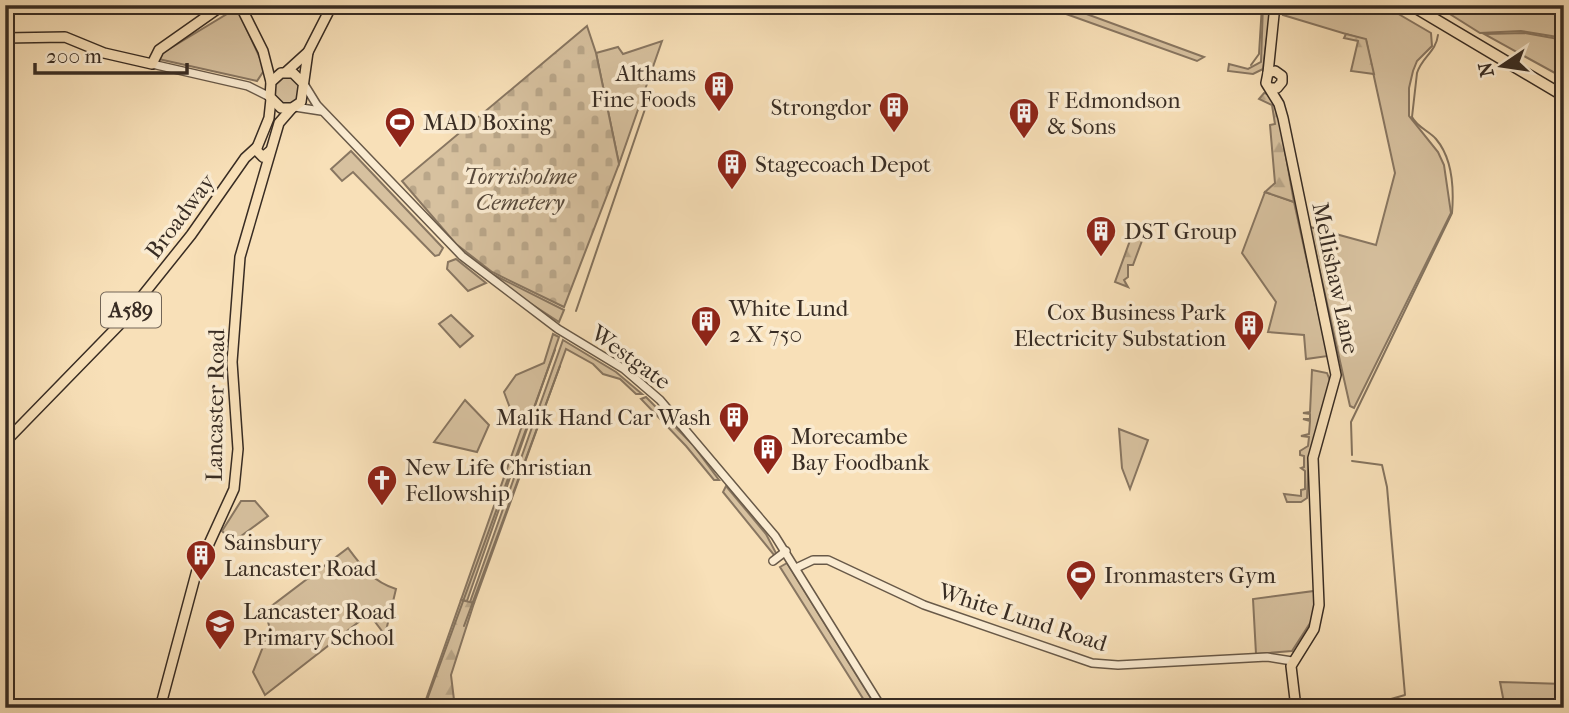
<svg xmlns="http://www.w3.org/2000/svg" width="1569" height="713" font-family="'IM FELL French Canon',serif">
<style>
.green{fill:#d7c19f;stroke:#887661;stroke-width:2}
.forest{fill:url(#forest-firs);stroke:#887661;stroke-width:2}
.cemetery{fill:url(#cemetery-stones);stroke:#887661;stroke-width:2}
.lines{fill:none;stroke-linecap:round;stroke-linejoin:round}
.stream{stroke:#84735e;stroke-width:2}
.minor-casing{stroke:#685948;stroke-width:10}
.major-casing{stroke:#382c23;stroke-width:12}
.highway-casing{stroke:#382c23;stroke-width:13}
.minor{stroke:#faebd1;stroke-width:7}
.major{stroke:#f8e0b8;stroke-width:9}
.highway{stroke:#f8e0b8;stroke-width:10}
.labels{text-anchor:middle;stroke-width:7;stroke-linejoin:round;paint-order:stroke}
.shield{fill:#faebd1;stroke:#726557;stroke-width:2}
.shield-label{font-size:21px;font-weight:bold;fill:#382c23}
.poi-label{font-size:23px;fill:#382c23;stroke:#faebd1;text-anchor:start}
.park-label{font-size:23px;font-style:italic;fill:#584a3c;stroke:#faebd1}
.street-label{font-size:23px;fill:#382c23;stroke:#faebd1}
</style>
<defs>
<pattern id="forest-firs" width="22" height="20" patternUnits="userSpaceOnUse" patternTransform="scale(1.75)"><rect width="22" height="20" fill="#d7c19f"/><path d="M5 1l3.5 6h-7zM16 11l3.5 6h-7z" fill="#b9a689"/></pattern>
<pattern id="cemetery-stones" width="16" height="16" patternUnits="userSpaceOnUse" patternTransform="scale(1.75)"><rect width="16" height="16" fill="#d7c19f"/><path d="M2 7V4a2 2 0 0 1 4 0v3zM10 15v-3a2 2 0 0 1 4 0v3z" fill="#b9a689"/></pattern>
</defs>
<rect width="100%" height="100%" fill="#f8e0b8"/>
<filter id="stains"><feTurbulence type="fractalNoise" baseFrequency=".00286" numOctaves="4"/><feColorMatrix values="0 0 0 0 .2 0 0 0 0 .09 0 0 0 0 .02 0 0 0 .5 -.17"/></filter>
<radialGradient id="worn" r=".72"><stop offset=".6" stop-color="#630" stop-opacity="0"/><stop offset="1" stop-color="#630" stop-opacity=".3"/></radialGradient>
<g class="green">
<path d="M1041,5H1062L1204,57L1197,61Z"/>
<path d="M1263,5H1271L1263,69L1253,74L1228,71L1229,64L1248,69L1261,62Z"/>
<path d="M1285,5H1383L1431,33L1432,46L1417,61L1413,71L1409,88V116L1438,152L1444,165L1451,213L1354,408L1350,406L1310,227L1376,245L1395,173L1366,40L1283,15Z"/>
<path d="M1445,5H1564V38L1521,31L1480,33L1445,11Z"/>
<path d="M237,8L265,69L257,81L154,58Z"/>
<path d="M1525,33L1564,40V78L1484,34Z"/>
<path d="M662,41L619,164L596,53L618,47L623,54Z"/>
<circle cx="287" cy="91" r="14"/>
<path d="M351,151L443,248L439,255L435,256L353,172L342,181L331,169Z"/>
<path d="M1265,192L1294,202L1328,356L1306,359L1304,335L1268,332L1276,302L1242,253Z"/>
<path d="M456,259L486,283L468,291L447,269L448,262Z"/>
<path d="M496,276L564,310L559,322L502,285Z"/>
<path d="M451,315L473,336L460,347L439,324Z"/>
<path d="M553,334L559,337L467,601L461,600L523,423L510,408L504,392L516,375L544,363Z"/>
<path d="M563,340L616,372L642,394H636L620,379L603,374L593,364L566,349L474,603L470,602Z"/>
<path d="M1312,370L1327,373L1331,383L1309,456L1307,498L1301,502H1287L1284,494L1301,496V490L1305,489V471L1301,468L1304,467V456L1300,455V451L1308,446L1309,437L1301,436L1309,434L1310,421L1303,419H1310V414L1303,413L1310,412Z"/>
<path d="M646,397L693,445L719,480H714L686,446L641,399Z"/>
<path d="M465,400L489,425L477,452L434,442Z"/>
<path d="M1119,429L1148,440L1130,489L1122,468Z"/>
<path d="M726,486L766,534L777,555H774L723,492Z"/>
<path d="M241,501H255L268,516L233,542L222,531Z"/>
<path d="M348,548C362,567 373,582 396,589L385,635L369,614L265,695L253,672L270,629L265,611Z"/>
<path d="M787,563L877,708H869L780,567Z"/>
<path d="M1314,591V617L1292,651L1256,654L1253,599Z"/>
<path d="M1500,682L1564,684V708H1505Z"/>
</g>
<g class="forest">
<path d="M1346,34L1366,39L1374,74L1351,71L1358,41L1344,38Z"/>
<path d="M1264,93L1268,94L1277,106L1294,202L1265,192L1275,183L1270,125L1275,124L1272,105L1259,99Z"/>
<path d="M1132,235L1143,238L1133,265H1128V277L1124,280L1128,287L1115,282Z"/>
<path d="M461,600L474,603L451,675L455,708H423Z"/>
</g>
<path class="cemetery" d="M587,26L596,53L619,164L564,307L492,272L456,244L402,181Z"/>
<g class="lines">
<g class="stream">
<path d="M1440,10L1442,5"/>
<path d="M1251,65L1259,54L1262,5"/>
<path d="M576,311L645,109"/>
<path d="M1352,455L1351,422L1452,213C1454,189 1453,159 1436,139C1429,131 1417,127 1412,117L1417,73C1422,57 1436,52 1438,35"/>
<path d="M1352,461L1382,465L1387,487L1405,695L1384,701L1379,707"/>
<path d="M464,626L560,366"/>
<path d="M424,708L555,350"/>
</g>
<g class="minor-casing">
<g id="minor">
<path d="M152,64L248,86L270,97"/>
<path d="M304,84L317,105L462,256L558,329L624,369L660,400L775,536L882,708"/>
<path d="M295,107L321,111"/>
<path d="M773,561L786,551"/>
<path d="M796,568L813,560H828L924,605L1092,663L1118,665L1267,657L1292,661"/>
</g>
</g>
<g class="major-casing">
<g id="major">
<path d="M240,5L263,51L271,82"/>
<path d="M5,38L65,37L104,53L152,64L159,50L223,5"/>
<path d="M286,72L308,52L332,5"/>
<path d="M1268,73L1275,5"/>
<path d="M303,83L293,73H281L271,82L270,97L281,108H292L301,102L308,52"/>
<path d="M1271,88H1277L1282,82V76L1275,71L1268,73L1266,83L1279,104L1283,118L1336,375L1313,458L1319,605L1314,629L1291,666L1296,708"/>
<path d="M270,151L263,157L256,150L269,118L271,99"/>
<path d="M5,442L119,325L191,235L245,158L257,147"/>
<path d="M160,708L197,570L234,489L238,449L232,362L240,257L279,123L292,108"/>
</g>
</g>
<g class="highway-casing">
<path id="highway" d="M1411,5L1564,96"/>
</g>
<use href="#minor" class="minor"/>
<use href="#major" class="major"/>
<use href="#highway" class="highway"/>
</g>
<defs>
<g id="building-pin" transform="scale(1.575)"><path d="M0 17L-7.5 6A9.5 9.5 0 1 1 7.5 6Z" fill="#8f2418" stroke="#faebd1"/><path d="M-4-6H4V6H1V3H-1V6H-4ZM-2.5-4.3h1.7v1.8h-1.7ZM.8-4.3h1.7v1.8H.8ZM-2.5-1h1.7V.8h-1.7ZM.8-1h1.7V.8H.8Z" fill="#fff"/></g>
<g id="stadium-pin" transform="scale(1.575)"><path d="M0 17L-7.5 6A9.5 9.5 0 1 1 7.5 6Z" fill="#8f2418" stroke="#faebd1"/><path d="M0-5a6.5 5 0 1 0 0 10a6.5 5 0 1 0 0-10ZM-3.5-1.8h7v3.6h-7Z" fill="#fff"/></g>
<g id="church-pin" transform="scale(1.575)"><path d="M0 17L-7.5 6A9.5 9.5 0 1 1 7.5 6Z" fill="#8f2418" stroke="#faebd1"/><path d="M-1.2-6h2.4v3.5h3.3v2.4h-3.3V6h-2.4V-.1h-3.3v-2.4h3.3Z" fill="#fff"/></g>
<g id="school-pin" transform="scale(1.575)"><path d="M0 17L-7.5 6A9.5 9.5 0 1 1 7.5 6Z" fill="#8f2418" stroke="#faebd1"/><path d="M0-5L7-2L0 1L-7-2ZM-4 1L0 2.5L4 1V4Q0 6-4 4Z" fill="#fff"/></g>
</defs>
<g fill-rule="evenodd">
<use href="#building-pin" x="719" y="86"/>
<use href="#building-pin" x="894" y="107"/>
<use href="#building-pin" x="1024" y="113"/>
<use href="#stadium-pin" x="400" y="122"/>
<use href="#building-pin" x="732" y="164"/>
<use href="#building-pin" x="1101" y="231"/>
<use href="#building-pin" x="706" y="321"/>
<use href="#building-pin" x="1249" y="325"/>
<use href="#building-pin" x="734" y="417"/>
<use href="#building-pin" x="768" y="449"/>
<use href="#church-pin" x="382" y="480"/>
<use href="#building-pin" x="201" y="555"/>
<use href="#stadium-pin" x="1081" y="575"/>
<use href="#school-pin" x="220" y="624"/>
</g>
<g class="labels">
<rect class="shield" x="101" y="292.5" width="60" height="35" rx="5"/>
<g class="shield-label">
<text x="131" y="317">A589</text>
</g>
<g class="poi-label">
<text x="696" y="81" text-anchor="end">Althams<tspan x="696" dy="26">Fine Foods</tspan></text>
<text x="1047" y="108">F Edmondson<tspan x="1047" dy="26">&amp; Sons</tspan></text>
<text x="871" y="115" text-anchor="end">Strongdor</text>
<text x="423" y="130">MAD Boxing</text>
<text x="755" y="172">Stagecoach Depot</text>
<text x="1124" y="239">DST Group</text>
<text x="729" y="316">White Lund<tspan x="729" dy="26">2 X 750</tspan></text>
<text x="1226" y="320" text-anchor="end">Cox Business Park<tspan x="1226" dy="26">Electricity Substation</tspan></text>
<text x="711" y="425" text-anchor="end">Malik Hand Car Wash</text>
<text x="791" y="444">Morecambe<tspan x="791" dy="26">Bay Foodbank</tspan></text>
<text x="405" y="475">New Life Christian<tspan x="405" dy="26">Fellowship</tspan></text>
<text x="224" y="550">Sainsbury<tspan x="224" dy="26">Lancaster Road</tspan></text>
<text x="1104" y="583">Ironmasters Gym</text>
<text x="243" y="619">Lancaster Road<tspan x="243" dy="26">Primary School</tspan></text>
</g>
<g class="park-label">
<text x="520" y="184">Torrisholme<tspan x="520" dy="26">Cemetery</tspan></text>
</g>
<g class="street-label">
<text transform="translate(180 216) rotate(-53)" y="8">Broadway</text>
<text transform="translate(1336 278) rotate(78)" y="8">Mellishaw Lane</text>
<text transform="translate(631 357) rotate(36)" y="8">Westgate</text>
<text transform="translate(215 405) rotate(-89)" y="8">Lancaster Road</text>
<text transform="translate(1023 617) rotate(18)" y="8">White Lund Road</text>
</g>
</g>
<rect width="1569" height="713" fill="none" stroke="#f8e0b8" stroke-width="28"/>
<rect x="7" y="7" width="1555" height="699" fill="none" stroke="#382c23" stroke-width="3.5"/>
<rect x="14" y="14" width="1541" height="685" fill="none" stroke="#382c23" stroke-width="2"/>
<g transform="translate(1502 66) rotate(257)" stroke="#faebd1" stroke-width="5" paint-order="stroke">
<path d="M0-5L12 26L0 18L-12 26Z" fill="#382c23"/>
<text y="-10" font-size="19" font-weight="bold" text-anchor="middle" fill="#382c23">N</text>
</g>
<path d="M35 63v10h152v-10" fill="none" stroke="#382c23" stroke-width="3.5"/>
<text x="46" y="63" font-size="21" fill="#382c23" stroke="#faebd1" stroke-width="5" paint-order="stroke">200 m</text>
<rect width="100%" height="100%" filter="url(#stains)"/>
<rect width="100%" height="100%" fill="url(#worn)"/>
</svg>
